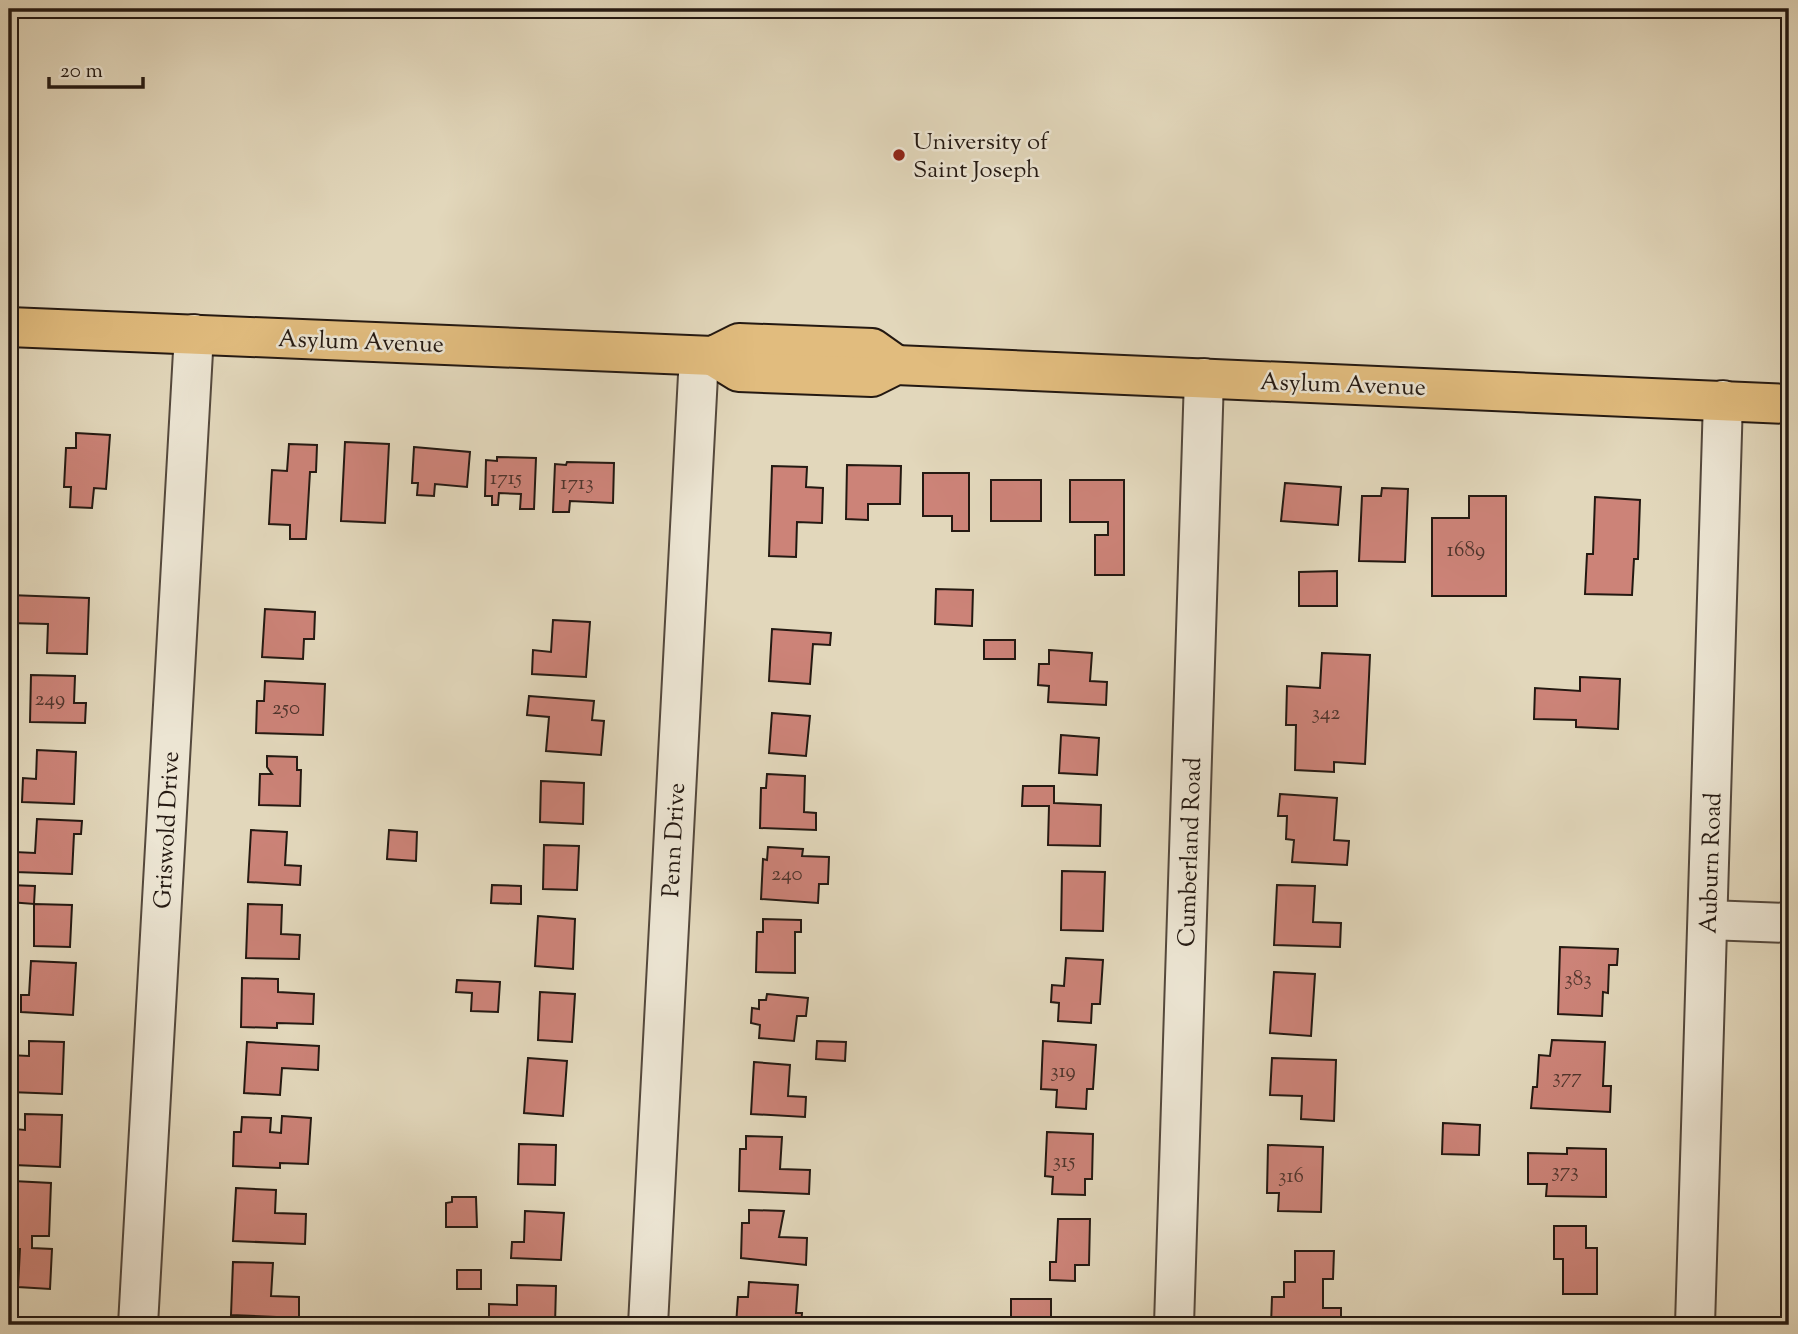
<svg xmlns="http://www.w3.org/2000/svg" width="1798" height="1334" font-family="'Sorts Mill Goudy',serif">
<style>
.building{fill:#cc8378;stroke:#241912;stroke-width:2}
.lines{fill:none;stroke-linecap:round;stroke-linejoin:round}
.minor-casing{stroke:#54483c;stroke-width:42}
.major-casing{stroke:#241912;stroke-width:42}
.minor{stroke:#ece5d3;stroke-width:38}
.major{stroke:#e1bc7e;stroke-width:38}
.poi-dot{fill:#8f2418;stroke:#ece5d3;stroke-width:2.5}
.labels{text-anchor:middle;stroke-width:5;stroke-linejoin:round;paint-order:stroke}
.number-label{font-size:21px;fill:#4e342c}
.poi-label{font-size:24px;fill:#241912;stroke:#ece5d3;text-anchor:start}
.street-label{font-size:24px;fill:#241912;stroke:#ece5d3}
</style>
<rect width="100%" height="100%" fill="#e2d7bb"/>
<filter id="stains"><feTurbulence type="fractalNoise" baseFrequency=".00286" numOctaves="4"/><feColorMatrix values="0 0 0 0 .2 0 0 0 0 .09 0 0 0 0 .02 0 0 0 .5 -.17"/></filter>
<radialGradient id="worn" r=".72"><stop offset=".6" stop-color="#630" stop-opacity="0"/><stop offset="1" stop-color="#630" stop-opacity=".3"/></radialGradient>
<g class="building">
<path d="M76,433L110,435L106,489L94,488L92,508L70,507L71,487H64L66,448H76Z"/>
<path d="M345,442L389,444L385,523L341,521Z"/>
<path d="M289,444L317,445L316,472H310L306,539H290V525L269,524L272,470L287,471Z"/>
<path d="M414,447L470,452L467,487L435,484L434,496L417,495L418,483H412Z"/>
<path d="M497,457L536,458L534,509H520L521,494L499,493L498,505H492V496H485L486,460L497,461Z"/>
<path d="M567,462L614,463L613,503L570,501L569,512H553L555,464L566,465Z"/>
<path d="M847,465L901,466L900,504H868V520L846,519Z"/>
<path d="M772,466L807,467L806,487L823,488L822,523L797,522L796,557L769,556Z"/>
<path d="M923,473H969V531H952V516H923Z"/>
<rect x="991" y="480" width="50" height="41"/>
<path d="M1070,480H1124V575H1095V535H1108V522H1070Z"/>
<path d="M1285,483L1341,487L1338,525L1281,521Z"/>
<path d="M1382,488L1408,489L1405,562L1359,561L1362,496H1381Z"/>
<path d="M1469,496H1506V596H1432V518H1469Z"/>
<path d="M1595,497L1640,500L1638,559H1634L1632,595L1585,594L1587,554H1593Z"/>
<path d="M1337,571V606H1299V572Z"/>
<path d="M936,589L973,590L972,626L935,624Z"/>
<path d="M9,595L89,598L87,654L47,653L48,624L9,623Z"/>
<path d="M265,609L315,612L314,639H304L303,659L262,657Z"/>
<path d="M553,620L590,622L586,677L532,674L533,650L551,652Z"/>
<path d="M772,629L831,633L830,645L813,644L810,684L769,681Z"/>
<rect x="984" y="640" width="31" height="19"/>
<path d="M1049,650L1092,653L1090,681L1107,682L1106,705L1048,702L1049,686L1038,685L1039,664H1049Z"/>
<path d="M1322,653L1370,655L1365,764L1334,762V772L1295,770L1296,725H1286L1287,686L1320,688Z"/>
<path d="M31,675L75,676L74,703H86L85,723L30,722Z"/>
<path d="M1580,677L1620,679L1618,729L1576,727V720L1534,719L1535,688L1580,691Z"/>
<path d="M265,681L325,684L323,735L256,733L257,701H264Z"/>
<path d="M529,696L594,701L592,720L604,721L601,755L546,751L549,717L527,715Z"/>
<path d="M772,713L810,716L806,756L769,753Z"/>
<path d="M1061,735L1099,738L1097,775L1059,773Z"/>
<path d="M37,750L76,752L74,804L22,802L23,778L36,779Z"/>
<path d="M267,756L297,757V770H301L300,806L259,805L260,774H272L267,767Z"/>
<path d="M767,774L805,776L804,812L816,813V830L760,828L761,788H766Z"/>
<path d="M541,781L584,783L583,824L540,822Z"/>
<path d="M1023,786H1054V803L1101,805L1100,846L1048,845L1049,806H1022Z"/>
<path d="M1280,794L1337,798L1334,840L1349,841L1347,865L1292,862L1294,840L1286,839L1287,816H1278Z"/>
<path d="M37,819L82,821L81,834H74L72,874L15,872V852L35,853Z"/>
<path d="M251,830L287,832L285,865L301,866L300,885L248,882Z"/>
<path d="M389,830L417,832L416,861L387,859Z"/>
<path d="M544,845L579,846L577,890L543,889Z"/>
<path d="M768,847L803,849L802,856L829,857L828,884H819L818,903L761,899L763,859L767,860Z"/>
<path d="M1062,871L1105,872L1103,931L1061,930Z"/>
<path d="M9,885L35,886L34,904L9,902Z"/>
<path d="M492,885L521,886V904L491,903Z"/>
<path d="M1277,885L1315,886L1313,922L1341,923L1340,947L1274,945Z"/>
<path d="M34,904L72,905L70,947L34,946Z"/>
<path d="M248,904L282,905L281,934L300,935L299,959L246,958Z"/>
<path d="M538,916L575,919L573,969L535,966Z"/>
<path d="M763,919L801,920V932H795V973L756,972L757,932H763Z"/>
<path d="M1560,947L1618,949L1617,965H1609L1608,993L1603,992L1602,1016L1558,1014Z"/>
<path d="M1066,958L1103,960L1100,1004H1092L1091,1023L1058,1021L1059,1003L1051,1002L1052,985L1064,986Z"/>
<path d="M31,961L76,963L73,1015L21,1012V995H29Z"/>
<path d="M1274,972L1315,974L1311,1036L1270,1033Z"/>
<path d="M242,978L278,979V992L314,994L313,1024L277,1023V1028L241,1027Z"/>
<path d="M457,980L500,982L498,1012L471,1011L472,993L456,992Z"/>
<path d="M540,992L575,994L572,1042L538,1040Z"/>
<path d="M767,994L808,998L806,1016H797L794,1041L759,1038L760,1025L751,1023L752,1008L759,1009V1000H766Z"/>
<path d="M1552,1040L1605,1042L1603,1086H1611L1610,1112L1531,1108L1533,1087H1537L1539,1055L1550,1056Z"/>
<path d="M29,1041L64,1042L62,1094L9,1092V1055L29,1056Z"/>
<path d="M817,1041L846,1042L845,1061L816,1059Z"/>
<path d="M1043,1041L1096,1045L1093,1089H1087L1086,1109L1056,1107L1057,1090L1041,1089Z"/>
<path d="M247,1042L319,1046L318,1070L282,1068L280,1095L244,1093Z"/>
<path d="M528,1058L567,1061L563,1116L524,1113Z"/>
<path d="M1272,1058L1336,1060L1334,1121L1301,1119L1302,1096L1270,1095Z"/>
<path d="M754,1062L790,1065L788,1096L806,1097L805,1117L751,1114Z"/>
<path d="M1786,1071H1789V1159H1781Z"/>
<path d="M25,1114L62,1115L60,1167L14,1165L15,1129L25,1130Z"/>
<path d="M282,1116L311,1118L308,1164L280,1163V1168L233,1166L234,1132H241L242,1117L271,1118L270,1132L281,1133Z"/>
<path d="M1443,1123L1480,1125L1479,1155L1442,1154Z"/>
<path d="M1047,1132L1093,1134L1092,1179H1085V1195L1052,1194L1053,1177L1045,1176Z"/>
<path d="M746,1136L782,1137L780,1169L810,1170L809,1194L739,1191L740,1149H746Z"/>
<path d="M519,1144L556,1145L555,1185L518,1184Z"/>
<path d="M1268,1145L1323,1147L1321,1212L1278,1211L1279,1193H1267Z"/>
<path d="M1567,1148L1606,1149V1197L1546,1196L1547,1184H1528V1153L1567,1154Z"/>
<path d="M13,1181L51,1183L49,1236H32V1248L52,1249L50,1289L18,1287L20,1249H9Z"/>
<path d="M236,1188L276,1190L275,1213L306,1214L305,1244L233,1241Z"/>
<path d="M452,1197H476L477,1227H446V1203L452,1202Z"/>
<path d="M749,1210L784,1211L779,1237L807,1238L806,1265L741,1258L742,1223H749Z"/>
<path d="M525,1211L564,1213L561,1260L511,1258L512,1242H524Z"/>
<path d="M1058,1219H1090L1089,1265H1075V1281L1050,1280V1262H1056Z"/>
<path d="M1554,1226H1586V1248H1597V1294H1563V1259H1554Z"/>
<path d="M1295,1251H1334L1333,1279H1323V1308H1341V1325H1271L1272,1297H1284V1282H1295Z"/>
<path d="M233,1262L273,1263L271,1296L299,1297V1318L231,1315Z"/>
<rect x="457" y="1270" width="24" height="19"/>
<path d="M749,1282L798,1285L796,1313H802L801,1325H736L738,1297H748Z"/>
<path d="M517,1285L556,1286L555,1325L489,1323V1304L517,1305Z"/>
<rect x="1011" y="1299" width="40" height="26"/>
<path d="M1563,1322L1604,1325H1563Z"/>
</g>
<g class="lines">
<g class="minor-casing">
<g id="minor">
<path d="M1708,920L1789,923"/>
<path d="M138,1325L194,334"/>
<path d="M648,1325L699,356"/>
<path d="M1174,1325L1204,378"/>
<path d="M1695,1325L1723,400"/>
</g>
</g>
<g class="major-casing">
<g id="major">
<path d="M9,327L713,356L739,343L872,348L896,365"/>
<path d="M713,356L739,372L872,377L896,365L1789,404"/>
</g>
</g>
<use href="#minor" class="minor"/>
<use href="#major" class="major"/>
</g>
<circle class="poi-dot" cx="899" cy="155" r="7"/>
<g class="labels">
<g class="number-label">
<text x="506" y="484">1715</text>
<text x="577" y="489">1713</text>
<text x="1466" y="556">1689</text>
<text x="50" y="705">249</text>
<text x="286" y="714">250</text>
<text x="1326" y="719">342</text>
<text x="787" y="880">240</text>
<text x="1578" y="985">383</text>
<text x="1063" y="1077">319</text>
<text x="1567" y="1083">377</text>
<text x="1064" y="1167">315</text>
<text x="1565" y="1177">373</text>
<text x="1291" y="1182">316</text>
</g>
<g class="poi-label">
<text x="913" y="149">University of<tspan x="913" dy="28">Saint Joseph</tspan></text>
</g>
<g class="street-label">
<text transform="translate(361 341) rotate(2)" y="8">Asylum Avenue</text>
<text transform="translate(1343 384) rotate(2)" y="8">Asylum Avenue</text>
<text transform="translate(166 830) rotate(-87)" y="8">Griswold Drive</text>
<text transform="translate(673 840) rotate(-87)" y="8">Penn Drive</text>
<text transform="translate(1189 852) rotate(-88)" y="8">Cumberland Road</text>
<text transform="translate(1710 863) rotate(-88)" y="8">Auburn Road</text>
</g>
</g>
<rect width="1798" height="1334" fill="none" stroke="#e2d7bb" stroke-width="35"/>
<rect x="10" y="10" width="1777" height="1313" fill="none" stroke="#241912" stroke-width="3.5"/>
<rect x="18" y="18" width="1763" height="1299" fill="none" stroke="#241912" stroke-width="2"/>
<path d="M49 77v10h94v-10" fill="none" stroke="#241912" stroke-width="3.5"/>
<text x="60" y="77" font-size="21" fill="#241912" stroke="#ece5d3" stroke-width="5" paint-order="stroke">20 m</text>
<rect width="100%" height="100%" filter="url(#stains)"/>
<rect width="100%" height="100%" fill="url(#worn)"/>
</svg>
